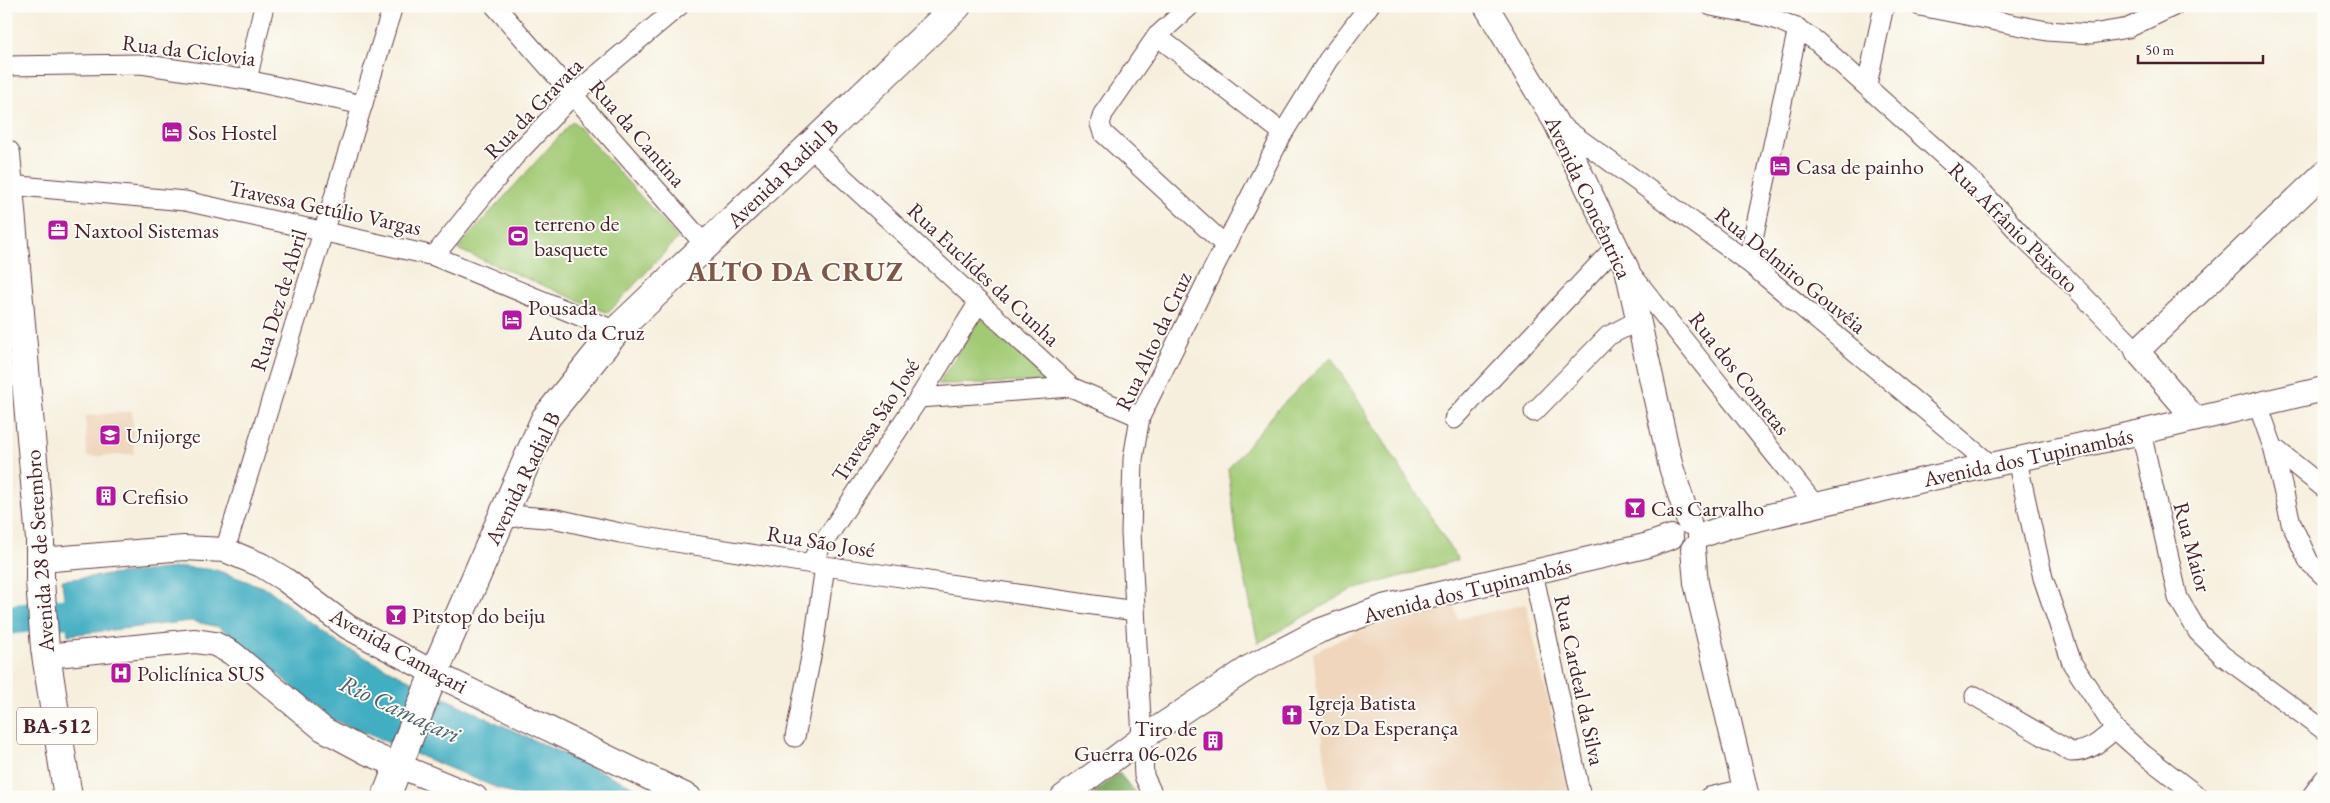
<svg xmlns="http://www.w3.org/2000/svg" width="2330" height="803" font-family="'EB Garamond',serif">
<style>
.built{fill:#efd6bc}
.green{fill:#a2ca75;stroke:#767450}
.forest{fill:#81ae66;stroke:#666648}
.water{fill:#43aec2;stroke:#466676}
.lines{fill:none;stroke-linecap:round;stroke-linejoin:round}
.river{stroke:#43aec2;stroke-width:30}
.minor-casing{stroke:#643e46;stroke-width:21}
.tertiary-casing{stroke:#643e46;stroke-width:26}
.secondary-casing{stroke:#643e46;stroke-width:30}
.primary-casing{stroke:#643e46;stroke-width:30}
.minor{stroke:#fff;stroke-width:19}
.tertiary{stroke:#fff;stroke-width:24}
.secondary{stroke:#fff;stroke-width:28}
.primary{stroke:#fff;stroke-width:28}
.labels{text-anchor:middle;stroke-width:4;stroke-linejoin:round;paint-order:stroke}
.shield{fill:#fdfcf7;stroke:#806168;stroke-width:1}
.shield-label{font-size:21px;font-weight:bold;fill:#4a1f2b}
.street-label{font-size:22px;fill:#4a1f2b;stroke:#fdfcf7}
.poi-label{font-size:22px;fill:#4a1f2b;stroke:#fdfcf7;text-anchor:start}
.water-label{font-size:24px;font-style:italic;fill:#475f6f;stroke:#fdfcf7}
.district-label{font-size:28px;font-weight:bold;letter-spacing:1px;fill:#825547;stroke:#fdfcf7}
</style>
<rect width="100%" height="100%" fill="#fdfcf7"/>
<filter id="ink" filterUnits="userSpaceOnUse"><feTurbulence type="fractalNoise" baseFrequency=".02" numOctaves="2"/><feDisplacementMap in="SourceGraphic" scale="10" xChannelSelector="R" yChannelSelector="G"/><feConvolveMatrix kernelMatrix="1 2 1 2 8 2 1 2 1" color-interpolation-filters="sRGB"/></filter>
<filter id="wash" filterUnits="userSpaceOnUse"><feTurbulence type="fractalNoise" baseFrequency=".0096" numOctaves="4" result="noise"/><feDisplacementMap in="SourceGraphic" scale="20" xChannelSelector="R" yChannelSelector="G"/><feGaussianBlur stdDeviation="1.12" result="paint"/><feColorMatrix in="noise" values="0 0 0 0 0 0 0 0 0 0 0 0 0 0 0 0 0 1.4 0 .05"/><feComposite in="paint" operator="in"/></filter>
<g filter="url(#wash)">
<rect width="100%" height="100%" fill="#f6efdd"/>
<g class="built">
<path d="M132,411L134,454L87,457L85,416Z"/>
<path d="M1526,604L1570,797H1329L1313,653L1365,627L1454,605L1458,619Z"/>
</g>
<g class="green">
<path d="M573,121L678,238L608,313L457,249Z"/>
<path d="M981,318L1050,382L938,384Z"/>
<path d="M1331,357L1458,560L1349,591L1258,643L1237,539L1228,469L1279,408Z"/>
</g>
<path class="forest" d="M1119,773L1139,797H1089Z"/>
<path class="water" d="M184,567L216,570L268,589L339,644L446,699L655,797H519L329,718L237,639L219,627L191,621L68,635L62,580Z"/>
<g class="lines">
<path class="river" d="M6,620L106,609"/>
</g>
</g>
<g filter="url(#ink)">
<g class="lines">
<g class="minor-casing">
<g id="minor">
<path d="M495,6L705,245"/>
<path d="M1190,6L1157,36L1103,114L1100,124L1103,133L1225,245"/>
<path d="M1711,6C1752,14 1782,15 1816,41L1977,186L2023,237L2061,273L2137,351"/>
<path d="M1920,6L2047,31L2092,34L2128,28L2174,6"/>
<path d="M1157,36L1283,133"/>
<path d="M6,66L141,64L247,80L363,105"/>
<path d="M247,80L264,6"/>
<path d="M1867,85L1884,6"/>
<path d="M1556,122L1748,262L1991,465"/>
<path d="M809,146L1071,387L1140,417"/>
<path d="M9,185L185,201L434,256L616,331"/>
<path d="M434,256L514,157L573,95L679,6"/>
<path d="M1748,262L1798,28"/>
<path d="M1628,270L1815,505"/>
<path d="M919,398L1071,387"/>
<path d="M2258,405L2273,447L2291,523L2309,562L2324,576"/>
<path d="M1534,412L1608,336L1639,320"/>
<path d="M1454,419L1616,246"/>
<path d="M2141,432L2178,598L2198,632L2223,656L2324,730"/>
<path d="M2273,447L2324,488"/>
<path d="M2017,460L2043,578L2072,663L2115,729L2143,754L2199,797"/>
<path d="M500,520L523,516L557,519L620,533L825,566L1135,611"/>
<path d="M225,550L393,6"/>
<path d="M810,563L919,398L979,302"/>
<path d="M1533,572L1581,797"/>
<path d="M1975,696L2071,752C2090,752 2101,741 2115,729"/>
<path d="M795,737L814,642L825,566"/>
<path d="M1154,797L1144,776L1131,533L1133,459L1140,417L1207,281L1283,133L1328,60L1369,6"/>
<path d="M1709,797L1745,789"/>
<path d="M2311,797L2324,779"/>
</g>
</g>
<g class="tertiary-casing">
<g id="tertiary">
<path d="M1486,6L1555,121L1627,269L1671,467L1689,522"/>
<path d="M2195,419L2137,351L2324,173"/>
<path d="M1700,536L1732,525L1905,484L2141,432L2324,389"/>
<path d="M1693,549L1696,583L1747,797"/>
<path d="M41,560L184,548L225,550L261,565L284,579L348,627L434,673L689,797"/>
<path d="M46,656L195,641L215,644L232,653L323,729L368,753L475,797"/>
<path d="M1063,797L1141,739L1250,667L1319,631L1384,607L1645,546L1671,537"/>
</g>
</g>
<g class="secondary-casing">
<path id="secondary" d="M386,797L434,673L545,419L616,331L957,6"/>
</g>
<g class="primary-casing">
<path id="primary" d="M6,154L40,539V581L45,648L68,797"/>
</g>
<use href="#minor" class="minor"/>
<use href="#tertiary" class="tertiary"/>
<use href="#secondary" class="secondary"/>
<use href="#primary" class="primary"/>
</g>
</g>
<defs>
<g id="hotel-square" transform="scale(1.125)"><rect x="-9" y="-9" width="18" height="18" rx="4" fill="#b5179e" stroke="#fdfcf7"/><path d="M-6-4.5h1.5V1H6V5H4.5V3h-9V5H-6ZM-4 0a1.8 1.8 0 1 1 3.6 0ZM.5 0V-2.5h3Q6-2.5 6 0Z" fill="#fff"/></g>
<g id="office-square" transform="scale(1.125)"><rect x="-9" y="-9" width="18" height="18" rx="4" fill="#b5179e" stroke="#fdfcf7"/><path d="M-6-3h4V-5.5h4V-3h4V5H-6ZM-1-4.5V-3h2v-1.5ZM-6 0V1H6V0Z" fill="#fff"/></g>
<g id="stadium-square" transform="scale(1.125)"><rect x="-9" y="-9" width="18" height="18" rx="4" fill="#b5179e" stroke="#fdfcf7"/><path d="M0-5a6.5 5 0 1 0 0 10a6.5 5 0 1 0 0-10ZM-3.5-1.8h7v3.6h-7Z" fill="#fff"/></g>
<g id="university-square" transform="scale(1.125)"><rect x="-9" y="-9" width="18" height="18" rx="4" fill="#b5179e" stroke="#fdfcf7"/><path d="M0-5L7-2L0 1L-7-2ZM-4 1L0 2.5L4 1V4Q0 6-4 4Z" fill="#fff"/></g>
<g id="building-square" transform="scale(1.125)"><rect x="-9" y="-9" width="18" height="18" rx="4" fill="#b5179e" stroke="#fdfcf7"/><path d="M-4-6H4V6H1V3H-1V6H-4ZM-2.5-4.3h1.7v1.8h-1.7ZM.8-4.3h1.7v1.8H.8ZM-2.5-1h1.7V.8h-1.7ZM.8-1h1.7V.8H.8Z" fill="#fff"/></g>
<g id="bar-square" transform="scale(1.125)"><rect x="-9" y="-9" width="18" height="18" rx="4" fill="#b5179e" stroke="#fdfcf7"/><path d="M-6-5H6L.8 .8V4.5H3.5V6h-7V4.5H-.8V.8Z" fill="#fff"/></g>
<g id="hospital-square" transform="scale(1.125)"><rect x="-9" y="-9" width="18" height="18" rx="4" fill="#b5179e" stroke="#fdfcf7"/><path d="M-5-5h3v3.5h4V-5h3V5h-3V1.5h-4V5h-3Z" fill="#fff"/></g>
<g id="church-square" transform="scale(1.125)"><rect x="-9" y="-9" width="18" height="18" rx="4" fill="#b5179e" stroke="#fdfcf7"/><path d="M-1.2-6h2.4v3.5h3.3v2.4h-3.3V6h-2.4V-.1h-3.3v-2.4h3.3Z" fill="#fff"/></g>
</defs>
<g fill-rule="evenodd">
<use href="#hotel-square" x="172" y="132"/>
<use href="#hotel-square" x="1780" y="166"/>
<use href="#office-square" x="58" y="230"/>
<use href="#stadium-square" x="518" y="236"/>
<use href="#hotel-square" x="512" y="320"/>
<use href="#university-square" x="110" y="435"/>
<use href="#building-square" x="106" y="496"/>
<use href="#bar-square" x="1635" y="508"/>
<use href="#bar-square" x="396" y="615"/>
<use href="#hospital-square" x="121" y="673"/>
<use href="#church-square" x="1292" y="715"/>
<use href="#building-square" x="1213" y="741"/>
</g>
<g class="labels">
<rect class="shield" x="17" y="707.5" width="80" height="37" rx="4"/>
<g class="shield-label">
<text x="57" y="733">BA-512</text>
</g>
<g class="street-label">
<text transform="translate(189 50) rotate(7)" y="8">Rua da Ciclovia</text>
<text transform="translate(533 108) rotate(-46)" y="8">Rua da Gravata</text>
<text transform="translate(638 133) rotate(49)" y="8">Rua da Cantina</text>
<text transform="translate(782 173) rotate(-44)" y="8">Avenida Radial B</text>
<text transform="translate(1589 197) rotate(65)" y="8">Avenida Concêntrica</text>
<text transform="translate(325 207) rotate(12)" y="8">Travessa Getúlio Vargas</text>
<text transform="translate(2014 227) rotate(45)" y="8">Rua Afrânio Peixoto</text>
<text transform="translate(1791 270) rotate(39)" y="8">Rua Delmiro Gouvêia</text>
<text transform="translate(984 274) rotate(43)" y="8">Rua Euclídes da Cunha</text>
<text transform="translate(278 300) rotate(-73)" y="8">Rua Dez de Abril</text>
<text transform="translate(1153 341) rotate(-65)" y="8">Rua Alto da Cruz</text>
<text transform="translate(1740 373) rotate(52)" y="8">Rua dos Cometas</text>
<text transform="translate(875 420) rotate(-57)" y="8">Travessa São José</text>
<text transform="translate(2028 457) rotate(-12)" y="8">Avenida dos Tupinambás</text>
<text transform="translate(522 478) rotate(-64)" y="8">Avenida Radial B</text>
<text transform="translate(821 541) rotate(9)" y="8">Rua São José</text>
<text transform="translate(2193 547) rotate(75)" y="8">Rua Maior</text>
<text transform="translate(39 551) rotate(-94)" y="8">Avenida 28 de Setembro</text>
<text transform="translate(1467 590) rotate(-14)" y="8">Avenida dos Tupinambás</text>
<text transform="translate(399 650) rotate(29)" y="8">Avenida Camaçari</text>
<text transform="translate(1580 680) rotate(78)" y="8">Rua Cardeal da Silva</text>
</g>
<g class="poi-label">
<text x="188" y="140">Sos Hostel</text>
<text x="1796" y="174">Casa de painho</text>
<text x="534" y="231">terreno de<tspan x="534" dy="25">basquete</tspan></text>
<text x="74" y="238">Naxtool Sistemas</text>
<text x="528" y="315">Pousada<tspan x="528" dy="25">Auto da Cruz</tspan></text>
<text x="126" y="443">Unijorge</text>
<text x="122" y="504">Crefisio</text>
<text x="1651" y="516">Cas Carvalho</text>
<text x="412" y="623">Pitstop do beiju</text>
<text x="137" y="681">Policlínica SUS</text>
<text x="1308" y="710">Igreja Batista<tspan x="1308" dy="25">Voz Da Esperança</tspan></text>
<text x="1197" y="736" text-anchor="end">Tiro de<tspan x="1197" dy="25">Guerra 06-026</tspan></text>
</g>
<g class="water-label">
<text transform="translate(400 709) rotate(25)" y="8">Rio Camaçari</text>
</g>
<g class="district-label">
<text x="795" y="281">ALTO DA CRUZ</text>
</g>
</g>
<rect width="2330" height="803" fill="none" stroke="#fdfcf7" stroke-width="25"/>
<path d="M2138 55v8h125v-8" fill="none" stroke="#4a1f2b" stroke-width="2.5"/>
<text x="2145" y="55" font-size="15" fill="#4a1f2b" stroke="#fdfcf7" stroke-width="4" paint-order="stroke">50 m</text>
</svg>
